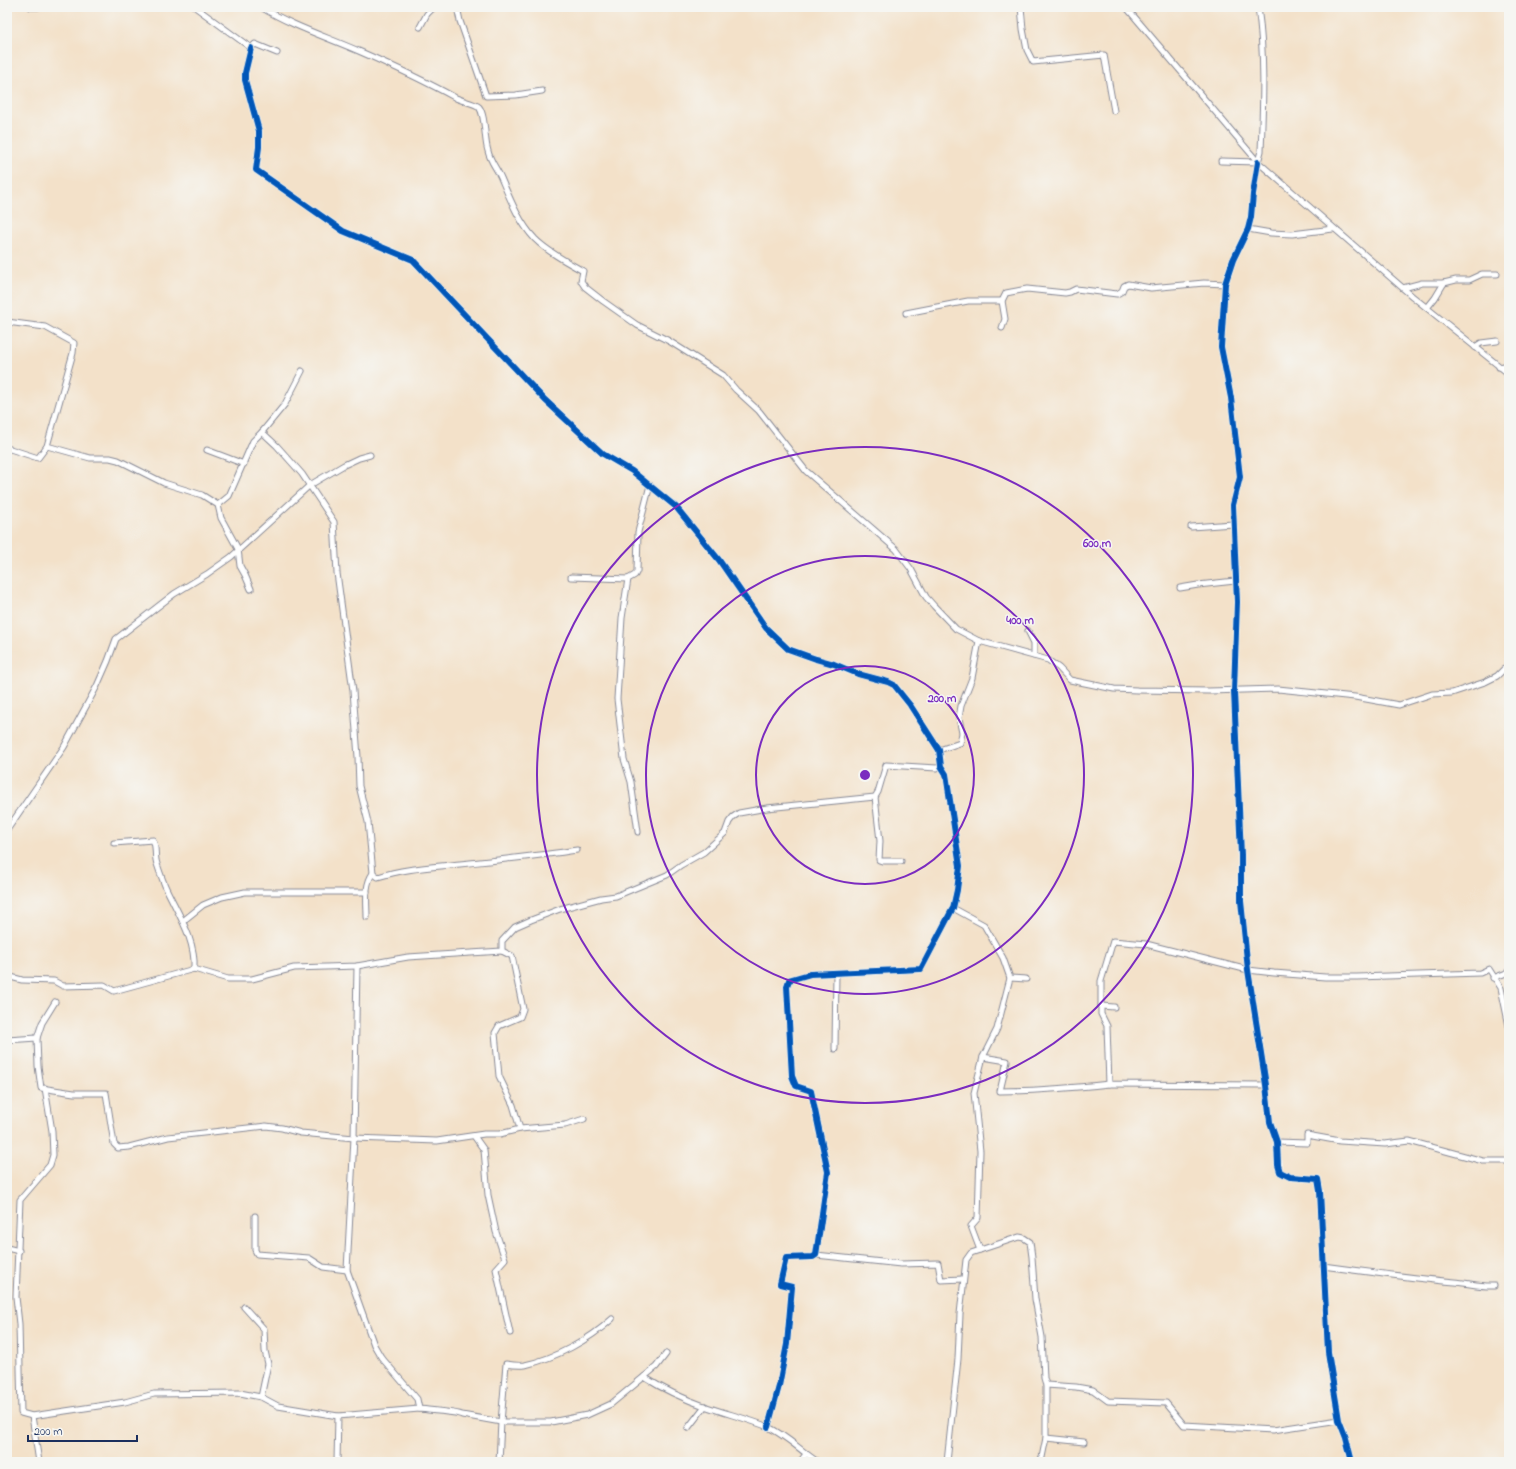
<svg xmlns="http://www.w3.org/2000/svg" width="1516" height="1469" font-family="'Indie Flower',sans-serif">
<style>
.lines{fill:none;stroke-linecap:round;stroke-linejoin:round}
.minor-casing{stroke:#878894;stroke-width:7}
.minor{stroke:#fff;stroke-width:5}
.cycleway-casing{stroke:#f6f6f2;stroke-width:8}
.cycleway{stroke:#0057b8;stroke-width:6}
.ring{fill:none;stroke:#7b2cbf;stroke-width:2}
.centre{fill:#7b2cbf;stroke:#f6f6f2;stroke-width:2}
.ring-label{font-size:12px;text-anchor:middle;font-weight:bold;fill:#7b2cbf;stroke:#f6f6f2;stroke-width:3;stroke-linejoin:round;paint-order:stroke}
</style>
<rect width="100%" height="100%" fill="#f6f6f2"/>
<filter id="ink" filterUnits="userSpaceOnUse"><feTurbulence type="fractalNoise" baseFrequency=".025" numOctaves="2"/><feDisplacementMap in="SourceGraphic" scale="8" xChannelSelector="R" yChannelSelector="G"/><feConvolveMatrix kernelMatrix="1 2 1 2 8 2 1 2 1" color-interpolation-filters="sRGB"/></filter>
<filter id="wash" filterUnits="userSpaceOnUse"><feTurbulence type="fractalNoise" baseFrequency=".012" numOctaves="4" result="noise"/><feDisplacementMap in="SourceGraphic" scale="16" xChannelSelector="R" yChannelSelector="G"/><feGaussianBlur stdDeviation="0.9" result="paint"/><feColorMatrix in="noise" values="0 0 0 0 0 0 0 0 0 0 0 0 0 0 0 0 0 1.4 0 .05"/><feComposite in="paint" operator="in"/></filter>
<g filter="url(#wash)">
<rect width="100%" height="100%" fill="#f3e1c9"/>
</g>
<g filter="url(#ink)">
<g class="lines">
<g class="minor-casing">
<g id="minor">
<path d="M31,7H38"/>
<path d="M195,7L251,48L255,44L277,53"/>
<path d="M261,7C292,26 327,37 361,52C393,66 425,81 456,98C462,101 475,103 479,107C486,116 484,139 488,151C490,161 497,169 501,178C510,199 519,222 535,239C548,252 567,262 583,271L581,281L585,287L603,301L637,325L669,341L723,375L736,390L759,411L806,471L896,549L911,569L926,597L934,606L956,629L979,641L1048,660L1059,668L1070,680L1114,689L1137,690L1209,691L1278,689L1355,697L1399,705L1432,694L1452,693L1485,682L1497,676L1509,664"/>
<path d="M457,7L460,21L486,96L516,95L542,91"/>
<path d="M1021,7L1023,29L1027,50L1033,62L1104,55L1114,111"/>
<path d="M1126,7L1258,162L1412,296L1509,374"/>
<path d="M420,27L427,14L434,7"/>
<path d="M251,48L245,73V80L259,131V147L256,170L343,231L413,260L545,400L603,454L632,471L676,507L719,560L766,628L788,649L816,659L834,664L858,674L888,682L894,685L910,705L939,750L941,766L946,774L960,866L957,890L953,908L921,969L810,974L789,980L787,986L792,1076L796,1086L811,1091L828,1172L816,1255L813,1257L786,1258L780,1284L792,1287L787,1344L779,1386L768,1427"/>
<path d="M1221,161L1258,162L1261,151C1263,103 1265,55 1258,7"/>
<path d="M1258,162L1253,194L1251,217L1248,229L1233,260L1225,284L1221,347L1231,398L1240,477L1233,505L1237,602L1234,691L1241,855V901L1248,970L1266,1085L1270,1122L1277,1142L1278,1165L1280,1172L1290,1177L1318,1179L1320,1191L1328,1352L1339,1420L1346,1438L1352,1462"/>
<path d="M1248,229L1271,233L1292,234L1333,229"/>
<path d="M1403,288L1422,283H1444L1456,280H1469L1482,274H1497"/>
<path d="M1427,308L1435,298L1444,283"/>
<path d="M906,313L968,301H1002"/>
<path d="M7,322L45,327L74,343L73,353L47,446L38,458L7,448"/>
<path d="M1002,328L1005,319L1002,301L1006,293L1027,289L1065,293L1070,292L1076,289L1117,294L1122,291L1124,286L1128,284L1151,288L1204,283L1225,284"/>
<path d="M1475,347L1481,343L1497,341"/>
<path d="M1499,367L1509,365"/>
<path d="M262,432L277,446L302,474L334,522L337,573L353,691L358,757L359,786L368,822L373,873C364,885 367,903 367,917"/>
<path d="M47,446L90,458H110L118,460L164,483L202,495L218,505L221,518L238,549L240,566L245,575L251,589"/>
<path d="M207,450L244,464"/>
<path d="M218,505L229,496L253,441L262,432L285,404L302,371"/>
<path d="M1191,527L1233,524"/>
<path d="M571,577L628,579"/>
<path d="M1180,588L1198,585L1235,581"/>
<path d="M1028,631L1034,643V656"/>
<path d="M939,750L960,743L962,733L959,718L961,706L972,678L979,641"/>
<path d="M875,797L880,841L879,860L882,861H901"/>
<path d="M7,830L64,747L97,686L108,661L116,639L174,594L207,574L231,557L310,485L344,465L359,458L370,455"/>
<path d="M638,832L631,782L624,759L617,699L622,618L628,579L635,575L637,571L638,532L650,485"/>
<path d="M114,843L153,840C157,848 154,856 157,864C160,873 163,882 167,890C179,915 196,941 194,969"/>
<path d="M373,873L378,877C405,868 433,867 460,864C499,860 538,856 577,850"/>
<path d="M953,908L984,925L1003,958L1010,978L997,1029L983,1057L974,1093L980,1151L978,1218L971,1226L980,1250"/>
<path d="M183,921L203,905L222,897L245,892H367"/>
<path d="M7,976L22,980L54,981L63,986L104,985L114,991L194,969L228,979H252L294,968L357,966L408,957L502,951"/>
<path d="M1010,978L1026,979"/>
<path d="M1493,978L1509,972"/>
<path d="M1101,1006L1114,1007"/>
<path d="M37,1038L42,1023L55,1002"/>
<path d="M7,1040L37,1038L38,1066L41,1088L74,1093H106L114,1144L118,1148L129,1147L168,1137L266,1126L282,1128L301,1133L354,1138L437,1141L484,1134H500L520,1129"/>
<path d="M835,1049L836,973"/>
<path d="M983,1057L1007,1061L1000,1091C1037,1091 1072,1088 1109,1084"/>
<path d="M1266,1085L1109,1084L1107,1026L1101,1014V981L1113,941L1146,944L1248,970L1274,973L1325,977H1357L1480,973L1489,969L1501,988L1509,1026"/>
<path d="M584,1119L565,1125L520,1129L513,1105L499,1076L495,1033L499,1026L520,1017L523,1009L512,956L502,951V941L515,927L531,920L560,909L601,898L616,896L667,875L681,865L704,852L725,833L729,822L733,817L739,813L767,808L875,797L878,792L886,765L937,768L941,766"/>
<path d="M474,1136L484,1150L488,1195L496,1232L505,1259L496,1269L510,1333"/>
<path d="M1277,1142L1307,1143V1135L1340,1141L1385,1144L1409,1141L1483,1161H1509"/>
<path d="M255,1216V1250L257,1254L309,1258L323,1267L347,1270"/>
<path d="M7,1248L19,1251"/>
<path d="M816,1255L901,1264L938,1263L941,1280L963,1279"/>
<path d="M1323,1266C1367,1272 1411,1278 1455,1282C1468,1283 1482,1287 1494,1286"/>
<path d="M244,1307L264,1329L265,1351L268,1364L261,1397"/>
<path d="M644,1377C664,1390 684,1399 707,1407C727,1414 749,1419 768,1427C787,1436 801,1451 818,1462"/>
<path d="M1046,1385L1076,1387L1093,1390L1108,1401L1166,1403L1184,1425L1273,1430L1339,1420"/>
<path d="M419,1409C427,1410 458,1412 462,1415L501,1422H551L587,1415L611,1404L656,1367L666,1354"/>
<path d="M32,1416L21,1413L19,1324L16,1297L20,1200L50,1165L53,1155L52,1131L45,1088"/>
<path d="M688,1428L705,1406"/>
<path d="M1046,1438L1084,1442"/>
<path d="M39,1462L32,1416L125,1402L154,1394L240,1393L261,1397L278,1406L338,1416"/>
<path d="M337,1462L338,1416L419,1409L417,1399L381,1357L374,1345L347,1270L354,1138L357,966"/>
<path d="M499,1462L501,1422L506,1364C512,1365 519,1366 525,1365C556,1358 589,1340 612,1319"/>
<path d="M800,1462L806,1454"/>
<path d="M947,1462L958,1359L960,1314L966,1260L971,1253L1019,1237L1024,1238L1030,1242L1032,1257L1035,1299L1042,1337L1044,1378L1046,1385V1438L1041,1462"/>
</g>
</g>
<use href="#minor" class="minor"/>
<g class="cycleway-casing">
<g id="cycleway">
<path d="M251,48L245,73V80L259,131V147L256,170L343,231L413,260L545,400L603,454L632,471L676,507L719,560L766,628L788,649L816,659L834,664L858,674L888,682L894,685L910,705L939,750L941,766L946,774L960,866L957,890L953,908L921,969L810,974L789,980L787,986L792,1076L796,1086L811,1091L828,1172L816,1255L813,1257L786,1258L780,1284L792,1287L787,1344L779,1386L768,1427"/>
<path d="M1258,162L1253,194L1251,217L1248,229L1233,260L1225,284L1221,347L1231,398L1240,477L1233,505L1237,602L1234,691L1241,855V901L1248,970L1266,1085L1270,1122L1277,1142L1278,1165L1280,1172L1290,1177L1318,1179L1320,1191L1328,1352L1339,1420L1346,1438L1352,1462"/>
</g>
</g>
<use href="#cycleway" class="cycleway"/>
</g>
</g>
<g class="ring">
<circle cx="865" cy="775" r="109"/>
<circle cx="865" cy="775" r="219"/>
<circle cx="865" cy="775" r="328"/>
</g>
<circle cx="865" cy="775" r="6" class="centre"/>
<g class="ring-label">
<text x="1097" y="547">600 m</text>
<text x="1020" y="624">400 m</text>
<text x="942" y="702">200 m</text>
</g>
<rect width="1516" height="1469" fill="none" stroke="#f6f6f2" stroke-width="24"/>
<path d="M28 1435v6h109v-6" fill="none" stroke="#1b2f5e" stroke-width="2"/>
<text x="34" y="1435" font-size="12" fill="#1b2f5e" stroke="#f6f6f2" stroke-width="3" paint-order="stroke">200 m</text>
</svg>
